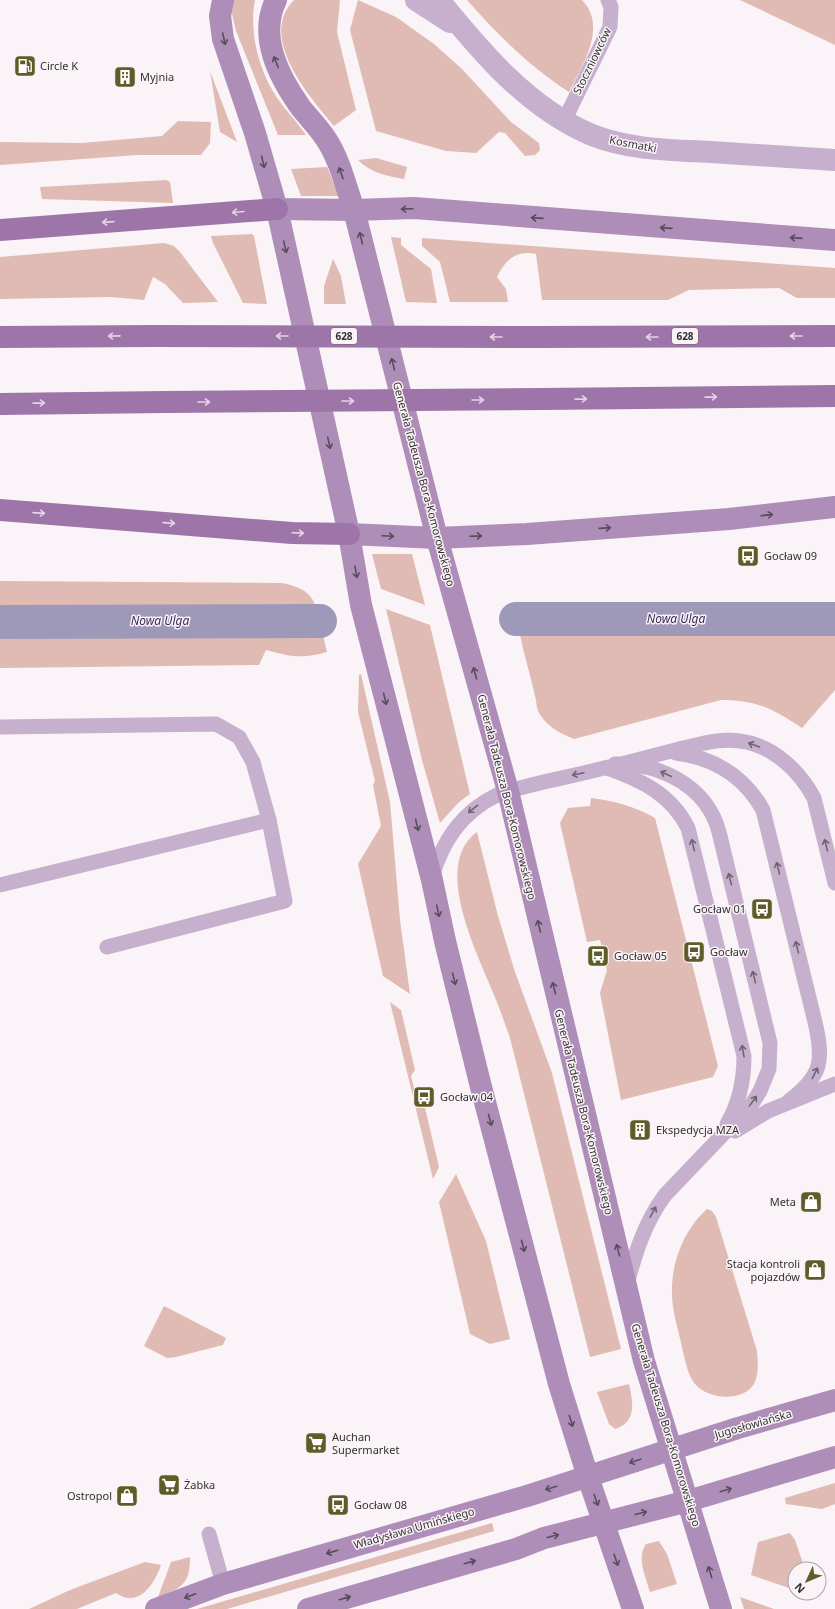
<svg xmlns="http://www.w3.org/2000/svg" width="835" height="1609" font-family="'Noto Sans',sans-serif">
<style>
.green{fill:#dfbbb3}
.lines{fill:none;stroke-linecap:round;stroke-linejoin:round}
.canal{stroke:#9e99b8;stroke-width:34}
.lane{stroke:#c6b0cd;stroke-width:15}
.street{stroke:#c6b0cd;stroke-width:22}
.secondary{stroke:#ae8eb8;stroke-width:22}
.primary{stroke:#9d75a9;stroke-width:22}
.primary-bridge{stroke:#9d75a9;stroke-width:22}
.oneway{stroke:#584d5a}
.oneway2{stroke:#e3d4e4}
.oneway3{stroke:#6e6470}
.labels{text-anchor:middle;stroke-width:3;stroke-linejoin:round;paint-order:stroke}
.shield{fill:#faf3f7;stroke:#6f6b6d;stroke-width:1}
.shield-label{font-size:10px;font-weight:bold;fill:#333132}
.street-label{font-size:11px;fill:#333132;stroke:#faf3f7}
.poi-label{font-size:11px;fill:#333132;stroke:#faf3f7;text-anchor:start}
.water-label{font-size:12px;font-style:italic;fill:#362c57;stroke:#faf3f7}
</style>
<rect width="100%" height="100%" fill="#faf3f7"/>
<g class="green">
<path d="M233,0H255C249,30 258,67 274,93C283,108 296,120 306,135H278L236,31L232,14Z"/>
<path d="M294,0H340L337,32L356,110L334,126C310,97 257,37 294,0Z"/>
<path d="M358,0L396,17L434,44L462,69L511,122L539,143L540,150L535,155L525,156L505,133L499,132L476,153L446,151L376,131L350,30Z"/>
<path d="M467,0H582C608,27 582,65 569,92C529,66 498,35 467,0Z"/>
<path d="M740,0H835V45Z"/>
<path d="M210,71L237,142L220,132Z"/>
<path d="M178,121L211,122L210,143L201,155H137L0,165V142L82,143L162,136Z"/>
<path d="M376,158L407,167L404,179C386,176 371,173 358,160Z"/>
<path d="M327,167L339,196H301L291,169Z"/>
<path d="M166,180L170,182L173,203L42,199L40,187Z"/>
<path d="M252,234L254,236L267,304L243,303L213,243L211,236Z"/>
<path d="M391,237L401,238V245L431,269L437,303L406,302Z"/>
<path d="M422,238L835,268V298H797L779,288L689,290L668,300H542L536,254C516,250 505,260 497,277L506,289L508,302H450L440,262L422,246Z"/>
<path d="M164,243L174,246L180,252L218,302L183,303L165,284L153,277L144,300L111,297L0,299V257Z"/>
<path d="M333,259L341,276L346,304H324V286Z"/>
<path d="M372,554H412L425,605L381,589Z"/>
<path d="M0,581L282,583C301,587 313,592 317,612L0,613Z"/>
<path d="M386,609L430,625L470,794L459,802L440,823L422,760Z"/>
<path d="M835,627V690L802,728C773,709 757,700 721,700L574,739C562,734 549,728 541,716C536,710 537,703 535,696C530,673 523,652 519,629L609,630Z"/>
<path d="M322,631L327,652C301,659 293,657 266,650L259,665L0,668V633Z"/>
<path d="M361,674L390,802L400,920L410,994L383,976L358,864L381,826L373,785L375,781L358,712L359,675Z"/>
<path d="M591,798C615,801 634,806 655,818L718,1066L713,1077L621,1100L600,993L607,970L600,940L587,942L560,823L568,808L590,806Z"/>
<path d="M477,832L498,916L515,972L552,1073L621,1349L590,1357L510,1038C505,1024 500,1009 494,995C478,955 431,865 477,832Z"/>
<path d="M390,1002L401,1010L415,1070L411,1076L418,1104L425,1108L439,1167L433,1179Z"/>
<path d="M456,1174L486,1241L510,1339L490,1344L470,1334L439,1202Z"/>
<path d="M707,1209L712,1211L716,1217L757,1351C758,1361 759,1374 754,1384C742,1403 707,1399 695,1384C687,1374 685,1359 682,1347C678,1329 672,1311 672,1293C671,1263 684,1229 707,1209Z"/>
<path d="M164,1306L226,1338L223,1345L176,1357L167,1358L144,1346Z"/>
<path d="M629,1384C633,1402 637,1422 615,1429L609,1424L597,1392Z"/>
<path d="M835,1483V1504L822,1509L786,1504L785,1498Z"/>
<path d="M492,1523L494,1531L227,1609H197Z"/>
<path d="M790,1533L795,1540L805,1569H795V1590L751,1575L758,1542Z"/>
<path d="M659,1541L667,1554L677,1584L650,1592C646,1577 636,1558 646,1544Z"/>
<path d="M190,1557C190,1584 182,1588 158,1597L171,1562Z"/>
<path d="M145,1562L161,1565C155,1583 139,1609 116,1593L77,1609H29L70,1590Z"/>
<path d="M740,1597L774,1609H744Z"/>
</g>
<g class="lines">
<g class="canal">
<path d="M516,619H835"/>
<path d="M0,622L320,621"/>
</g>
<g class="lane">
<path d="M564,121L610,27L611,7L608,0"/>
<path d="M0,727L216,724L239,737L253,762L269,820L285,901L107,947"/>
<path d="M676,753C715,758 744,776 763,810L815,1022C824,1061 822,1076 789,1101"/>
<path d="M615,764C660,763 707,786 719,832L770,1043L769,1069L760,1091L752,1104L665,1195C645,1222 635,1253 627,1285"/>
<path d="M607,768C641,780 671,794 688,828L744,1056C744,1080 740,1102 727,1124"/>
<path d="M432,877C443,840 462,812 497,795C531,783 566,778 600,769C628,763 655,755 683,748C701,744 720,738 740,741C772,745 799,770 814,798L835,883"/>
<path d="M0,885L269,820"/>
<path d="M735,1131L768,1111L835,1084"/>
<path d="M209,1534L223,1584"/>
</g>
<g class="street">
<path d="M416,0L450,22"/>
<path d="M439,0C481,52 529,109 592,135C630,150 671,150 711,152C752,155 794,157 835,160"/>
</g>
<g class="secondary">
<path d="M223,0L220,16L223,39L255,133L277,209L349,534L361,605L432,880L445,941L480,1083L559,1384L588,1477L633,1609"/>
<path d="M276,0C258,37 279,77 301,108C309,118 319,128 326,139C340,160 346,187 354,210L437,538L508,791L644,1361L721,1609"/>
<path d="M277,209L354,210L414,208L835,240"/>
<path d="M349,534L437,538L527,534L729,519L835,507"/>
<path d="M156,1609L223,1584L527,1496L738,1428L835,1400"/>
<path d="M308,1609L516,1549L544,1538L688,1501L835,1457"/>
</g>
<g class="primary">
<path d="M0,230L277,209"/>
<path d="M0,337L153,336"/>
<path d="M535,337L835,336"/>
<path d="M542,399L835,396"/>
<path d="M0,404L165,402"/>
<path d="M0,510L292,533L349,534"/>
</g>
<g class="primary-bridge">
<path d="M153,336L535,337"/>
<path d="M165,402L542,399"/>
</g>
</g>
<defs><path id="oneway-shaft" d="M-6 0H5M1.5-3L5.5 0L1.5 3" fill="none" stroke-width="1.6" stroke-linecap="round" stroke-linejoin="round"/></defs>
<g class="oneway">
<use href="#oneway-shaft" transform="translate(224 39) rotate(78)"/>
<use href="#oneway-shaft" transform="translate(276 62) rotate(-112)"/>
<use href="#oneway-shaft" transform="translate(263 162) rotate(77)"/>
<use href="#oneway-shaft" transform="translate(341 173) rotate(-109)"/>
<use href="#oneway-shaft" transform="translate(407 209) rotate(178)"/>
<use href="#oneway-shaft" transform="translate(537 218) rotate(-176)"/>
<use href="#oneway-shaft" transform="translate(666 228) rotate(-176)"/>
<use href="#oneway-shaft" transform="translate(361 238) rotate(-104)"/>
<use href="#oneway-shaft" transform="translate(796 238) rotate(-176)"/>
<use href="#oneway-shaft" transform="translate(285 247) rotate(77)"/>
<use href="#oneway-shaft" transform="translate(393 364) rotate(-104)"/>
<use href="#oneway-shaft" transform="translate(329 443) rotate(77)"/>
<use href="#oneway-shaft" transform="translate(767 515) rotate(-7)"/>
<use href="#oneway-shaft" transform="translate(605 528) rotate(-4)"/>
<use href="#oneway-shaft" transform="translate(388 536) rotate(3)"/>
<use href="#oneway-shaft" transform="translate(476 536) rotate(-2)"/>
<use href="#oneway-shaft" transform="translate(356 572) rotate(80)"/>
<use href="#oneway-shaft" transform="translate(475 673) rotate(-105)"/>
<use href="#oneway-shaft" transform="translate(385 699) rotate(76)"/>
<use href="#oneway-shaft" transform="translate(417 825) rotate(76)"/>
<use href="#oneway-shaft" transform="translate(438 911) rotate(78)"/>
<use href="#oneway-shaft" transform="translate(539 926) rotate(-103)"/>
<use href="#oneway-shaft" transform="translate(454 979) rotate(76)"/>
<use href="#oneway-shaft" transform="translate(554 988) rotate(-104)"/>
<use href="#oneway-shaft" transform="translate(490 1120) rotate(75)"/>
<use href="#oneway-shaft" transform="translate(523 1246) rotate(75)"/>
<use href="#oneway-shaft" transform="translate(618 1250) rotate(-104)"/>
<use href="#oneway-shaft" transform="translate(571 1421) rotate(73)"/>
<use href="#oneway-shaft" transform="translate(635 1461) rotate(162)"/>
<use href="#oneway-shaft" transform="translate(551 1488) rotate(163)"/>
<use href="#oneway-shaft" transform="translate(726 1490) rotate(-17)"/>
<use href="#oneway-shaft" transform="translate(596 1500) rotate(71)"/>
<use href="#oneway-shaft" transform="translate(641 1513) rotate(-14)"/>
<use href="#oneway-shaft" transform="translate(553 1536) rotate(-14)"/>
<use href="#oneway-shaft" transform="translate(332 1552) rotate(164)"/>
<use href="#oneway-shaft" transform="translate(616 1560) rotate(71)"/>
<use href="#oneway-shaft" transform="translate(470 1562) rotate(-16)"/>
<use href="#oneway-shaft" transform="translate(710 1572) rotate(-107)"/>
<use href="#oneway-shaft" transform="translate(190 1596) rotate(159)"/>
<use href="#oneway-shaft" transform="translate(345 1598) rotate(-16)"/>
</g>
<g class="oneway2">
<use href="#oneway-shaft" transform="translate(238 212) rotate(175)"/>
<use href="#oneway-shaft" transform="translate(108 222) rotate(176)"/>
<use href="#oneway-shaft" transform="translate(114 336) rotate(179)"/>
<use href="#oneway-shaft" transform="translate(282 336) rotate(-180)"/>
<use href="#oneway-shaft" transform="translate(796 336) rotate(180)"/>
<use href="#oneway-shaft" transform="translate(496 337) rotate(-180)"/>
<use href="#oneway-shaft" transform="translate(652 337) rotate(180)"/>
<use href="#oneway-shaft" transform="translate(711 397) rotate(-1)"/>
<use href="#oneway-shaft" transform="translate(581 399) rotate(-1)"/>
<use href="#oneway-shaft" transform="translate(478 400)"/>
<use href="#oneway-shaft" transform="translate(348 401)"/>
<use href="#oneway-shaft" transform="translate(204 402)"/>
<use href="#oneway-shaft" transform="translate(39 403) rotate(-1)"/>
<use href="#oneway-shaft" transform="translate(39 513) rotate(4)"/>
<use href="#oneway-shaft" transform="translate(169 523) rotate(4)"/>
<use href="#oneway-shaft" transform="translate(298 533) rotate(2)"/>
</g>
<g class="oneway3">
<use href="#oneway-shaft" transform="translate(754 745) rotate(-160)"/>
<use href="#oneway-shaft" transform="translate(578 774) rotate(168)"/>
<use href="#oneway-shaft" transform="translate(666 774) rotate(-156)"/>
<use href="#oneway-shaft" transform="translate(473 809) rotate(141)"/>
<use href="#oneway-shaft" transform="translate(693 845) rotate(-104)"/>
<use href="#oneway-shaft" transform="translate(826 845) rotate(-104)"/>
<use href="#oneway-shaft" transform="translate(778 868) rotate(-104)"/>
<use href="#oneway-shaft" transform="translate(730 879) rotate(-104)"/>
<use href="#oneway-shaft" transform="translate(797 947) rotate(-104)"/>
<use href="#oneway-shaft" transform="translate(754 977) rotate(-104)"/>
<use href="#oneway-shaft" transform="translate(743 1051) rotate(-100)"/>
<use href="#oneway-shaft" transform="translate(815 1073) rotate(-63)"/>
<use href="#oneway-shaft" transform="translate(753 1101) rotate(-54)"/>
<use href="#oneway-shaft" transform="translate(653 1212) rotate(-61)"/>
</g>
<defs>
<g id="fuel-square" transform="scale(1.15)"><rect x="-9" y="-9" width="18" height="18" rx="4" fill="#5f5c29" stroke="#faf3f7"/><path d="M-5.5-6h7V0h2V4h1.3V-2.5L3-4.5l.8-.8L6-3V5H2.5V1h-1V6h-7ZM-4.2-4.7v3.2H.2V-4.7Z" fill="#fff"/></g>
<g id="building-square" transform="scale(1.15)"><rect x="-9" y="-9" width="18" height="18" rx="4" fill="#5f5c29" stroke="#faf3f7"/><path d="M-4-6H4V6H1V3H-1V6H-4ZM-2.5-4.3h1.7v1.8h-1.7ZM.8-4.3h1.7v1.8H.8ZM-2.5-1h1.7V.8h-1.7ZM.8-1h1.7V.8H.8Z" fill="#fff"/></g>
<g id="bus-square" transform="scale(1.15)"><rect x="-9" y="-9" width="18" height="18" rx="4" fill="#5f5c29" stroke="#faf3f7"/><path d="M-5-6H5V4H4V6H2V4H-2V6H-4V4H-5ZM-3.5-4V0h7V-4ZM-3.5 1.2v1.5H-2V1.2ZM2 1.2v1.5H3.5V1.2Z" fill="#fff"/></g>
<g id="shop-square" transform="scale(1.15)"><rect x="-9" y="-9" width="18" height="18" rx="4" fill="#5f5c29" stroke="#faf3f7"/><path d="M-5-2.5h2.3a2.7 3.5 0 0 1 5.4 0H5L5.5 6h-11ZM-1.5-2.5h3a1.5 2.3 0 0 0-3 0Z" fill="#fff"/></g>
<g id="supermarket-square" transform="scale(1.15)"><rect x="-9" y="-9" width="18" height="18" rx="4" fill="#5f5c29" stroke="#faf3f7"/><path d="M-6-5.5h2.5l.6 2H6L4.5 2H-2.5L-4.4-4H-6ZM-1.5 3.2a1.3 1.3 0 1 0 .1 0ZM3 3.2a1.3 1.3 0 1 0 .1 0Z" fill="#fff"/></g>
</defs>
<g fill-rule="evenodd">
<use href="#fuel-square" x="25" y="66"/>
<use href="#building-square" x="125" y="77"/>
<use href="#bus-square" x="748" y="556"/>
<use href="#bus-square" x="762" y="909"/>
<use href="#bus-square" x="694" y="952"/>
<use href="#bus-square" x="598" y="956"/>
<use href="#bus-square" x="424" y="1097"/>
<use href="#building-square" x="640" y="1130"/>
<use href="#shop-square" x="811" y="1202"/>
<use href="#shop-square" x="815" y="1270"/>
<use href="#supermarket-square" x="316" y="1443"/>
<use href="#supermarket-square" x="169" y="1485"/>
<use href="#shop-square" x="127" y="1496"/>
<use href="#bus-square" x="338" y="1505"/>
</g>
<g class="labels">
<g class="shield">
<rect x="331" y="328" width="26" height="16" rx="3"/>
<rect x="672" y="328" width="26" height="16" rx="3"/>
</g>
<g class="shield-label">
<text x="344" y="340">628</text>
<text x="685" y="340">628</text>
</g>
<g class="street-label">
<text transform="translate(592 61) rotate(-64)" y="4">Stoczniowców</text>
<text transform="translate(633 144) rotate(11)" y="4">Kosmatki</text>
<text transform="translate(424 484) rotate(75)" y="4">Generała Tadeusza Bora-Komorowskiego</text>
<text transform="translate(507 797) rotate(76)" y="4">Generała Tadeusza Bora-Komorowskiego</text>
<text transform="translate(584 1112) rotate(76)" y="4">Generała Tadeusza Bora-Komorowskiego</text>
<text transform="translate(753 1424) rotate(-16)" y="4">Jugosłowiańska</text>
<text transform="translate(666 1425) rotate(73)" y="4">Generała Tadeusza Bora-Komorowskiego</text>
<text transform="translate(414 1528) rotate(-16)" y="4">Władysława Umińskiego</text>
</g>
<g class="poi-label">
<text x="40" y="70">Circle K</text>
<text x="140" y="81">Myjnia</text>
<text x="764" y="560">Gocław 09</text>
<text x="746" y="913" text-anchor="end">Gocław 01</text>
<text x="710" y="956">Gocław</text>
<text x="614" y="960">Gocław 05</text>
<text x="440" y="1101">Gocław 04</text>
<text x="656" y="1134">Ekspedycja MZA</text>
<text x="796" y="1206" text-anchor="end">Meta</text>
<text x="800" y="1268" text-anchor="end">Stacja kontroli<tspan x="800" dy="13">pojazdów</tspan></text>
<text x="332" y="1441">Auchan<tspan x="332" dy="13">Supermarket</tspan></text>
<text x="184" y="1489">Żabka</text>
<text x="112" y="1500" text-anchor="end">Ostropol</text>
<text x="354" y="1509">Gocław 08</text>
</g>
<g class="water-label">
<text x="676" y="623">Nowa Ulga</text>
<text x="160" y="625">Nowa Ulga</text>
</g>
</g>
<g transform="translate(807 1581) rotate(226)"><circle r="19" fill="#faf3f7" stroke="#aaa5a8"/>
<path d="M0-3L7 15L0 10L-7 15Z" fill="#5f5c29"/>
<text y="-6" font-size="11" font-weight="bold" text-anchor="middle" fill="#333132">N</text>
</g>
</svg>
